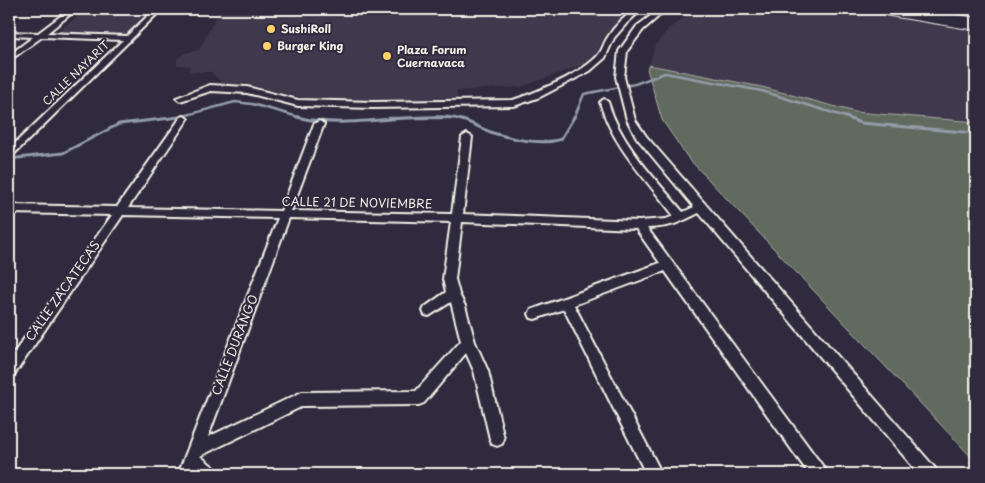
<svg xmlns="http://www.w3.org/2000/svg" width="985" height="483" font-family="'Playpen Sans',sans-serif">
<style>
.built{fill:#3f384e}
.green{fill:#606a5e;stroke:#aaaea3}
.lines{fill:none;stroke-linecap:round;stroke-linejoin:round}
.stream-far1{stroke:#939ca8;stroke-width:2.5}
.stream{stroke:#939ca8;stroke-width:3}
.minor-casing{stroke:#f4f1e8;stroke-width:4}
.minor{fill:#2f2a3d;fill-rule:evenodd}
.primary-bridge-casing{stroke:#f4f1e8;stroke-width:14;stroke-linecap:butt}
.primary-bridge{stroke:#2f2a3d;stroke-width:12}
.poi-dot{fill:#ffd166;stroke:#2f2a3d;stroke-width:2}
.labels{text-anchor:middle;stroke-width:4;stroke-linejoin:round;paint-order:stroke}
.far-poi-label{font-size:11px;font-weight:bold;fill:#f4f1e8;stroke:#2f2a3d;text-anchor:start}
.far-street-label{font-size:11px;fill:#f4f1e8;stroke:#2f2a3d}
.street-label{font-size:12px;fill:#f4f1e8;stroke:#2f2a3d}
</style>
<rect width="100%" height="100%" fill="#2f2a3d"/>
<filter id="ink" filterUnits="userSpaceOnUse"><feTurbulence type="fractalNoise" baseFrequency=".02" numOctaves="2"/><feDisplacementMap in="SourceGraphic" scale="10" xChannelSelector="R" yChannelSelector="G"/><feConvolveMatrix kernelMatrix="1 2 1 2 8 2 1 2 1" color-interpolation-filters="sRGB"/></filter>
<g filter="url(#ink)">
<g class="built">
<path d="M87,9H158L132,34L58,32Z"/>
<path d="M220,9H631L604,37L593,61L521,87L457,91V98L375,101L304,98L242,83L225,86L211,72H194L188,71L190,66L177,65V59L184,53L199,50Z"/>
<path d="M697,9H857L976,27V122L855,112L762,87L649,65L655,46L668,29Z"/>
</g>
<path class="green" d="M649,65L762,87L855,112L976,122V462L688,158L662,120L647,69Z"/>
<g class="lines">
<g class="stream-far1">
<path d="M176,118L235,102L252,104L302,118"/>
<path d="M389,118H453"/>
<path d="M574,118L584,94L635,84L665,73L762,91L849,118"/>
</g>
<g class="stream">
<path d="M297,117C345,130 398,114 446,117C464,118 477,127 493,133C513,139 541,146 561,139L574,117"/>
<path d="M846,117L860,123L976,133"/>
<path d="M9,159L63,153L119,124L180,117"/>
</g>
<g class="minor-casing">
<g id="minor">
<path d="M70,9H77L47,33L127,36L155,9H162L12,156L9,157V149L123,40L42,37L9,61V55L33,37L9,36V32L38,33Z"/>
<path d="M635,9H642L627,23L614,38L605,58L590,71L540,97L514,106L373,108L298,106L247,93L211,91L180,101L176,98L210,85L247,87L298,100L373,102L513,100C535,93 586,72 599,54C603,49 604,42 608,37C615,25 625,17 635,9Z"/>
<path d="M660,9H667L643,30L627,51L624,77L635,120L646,136L935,468L937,474H919L699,213C678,223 672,227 647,228L824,468L826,474H809L665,271L574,305L662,474H646L564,309L535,319L531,318L529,314L531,310L660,263L636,229L462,222L455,279L459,294L465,306L475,342L488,371L504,439L502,444L497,446L492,444L490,439L474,371L466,353L424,403L419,405L303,406L200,456L215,468L217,474H197L194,472V474H178L278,218L123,215L14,375L9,377V360L112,215L9,213V205L117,207L181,117L184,116L188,119L128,208L281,211L314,124L319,121L324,124L291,211L452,214L462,137L467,134L472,137L463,214L639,221L666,219L674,216C647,180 612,146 600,102L604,99L608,102C621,145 655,178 683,212L694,207L637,138L627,120L616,77L619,51L637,26ZM289,218L451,222L443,279L446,292L425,307L423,311L425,315L429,316L451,302L461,341L416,391L302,392L208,437Z"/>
</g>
</g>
<use href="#minor" class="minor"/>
<g class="primary-bridge-casing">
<path id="primary-bridge" d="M885,9L976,24"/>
</g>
<use href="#primary-bridge" class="primary-bridge"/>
</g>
</g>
<g class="poi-dot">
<circle cx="271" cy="29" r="5"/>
<circle cx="267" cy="46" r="5"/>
<circle cx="387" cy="56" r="5"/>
</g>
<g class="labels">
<g class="far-poi-label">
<text x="281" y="33">SushiRoll</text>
<text x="277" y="50">Burger King</text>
<text x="397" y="54">Plaza Forum<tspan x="397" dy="13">Cuernavaca</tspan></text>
</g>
<g class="far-street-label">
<text transform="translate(76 73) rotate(-44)" y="4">CALLE NAYARIT</text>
</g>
<g class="street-label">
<text transform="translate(357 203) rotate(1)" y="4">CALLE 21 DE NOVIEMBRE</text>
<text transform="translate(63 291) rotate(-55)" y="4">CALLE ZACATECAS</text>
<text transform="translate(235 345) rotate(-69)" y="4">CALLE DURANGO</text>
</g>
</g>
<rect width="985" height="483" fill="none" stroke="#2f2a3d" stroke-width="30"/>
<rect x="15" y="15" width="955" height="453" fill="none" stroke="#f4f1e8" stroke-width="2" filter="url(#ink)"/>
</svg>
